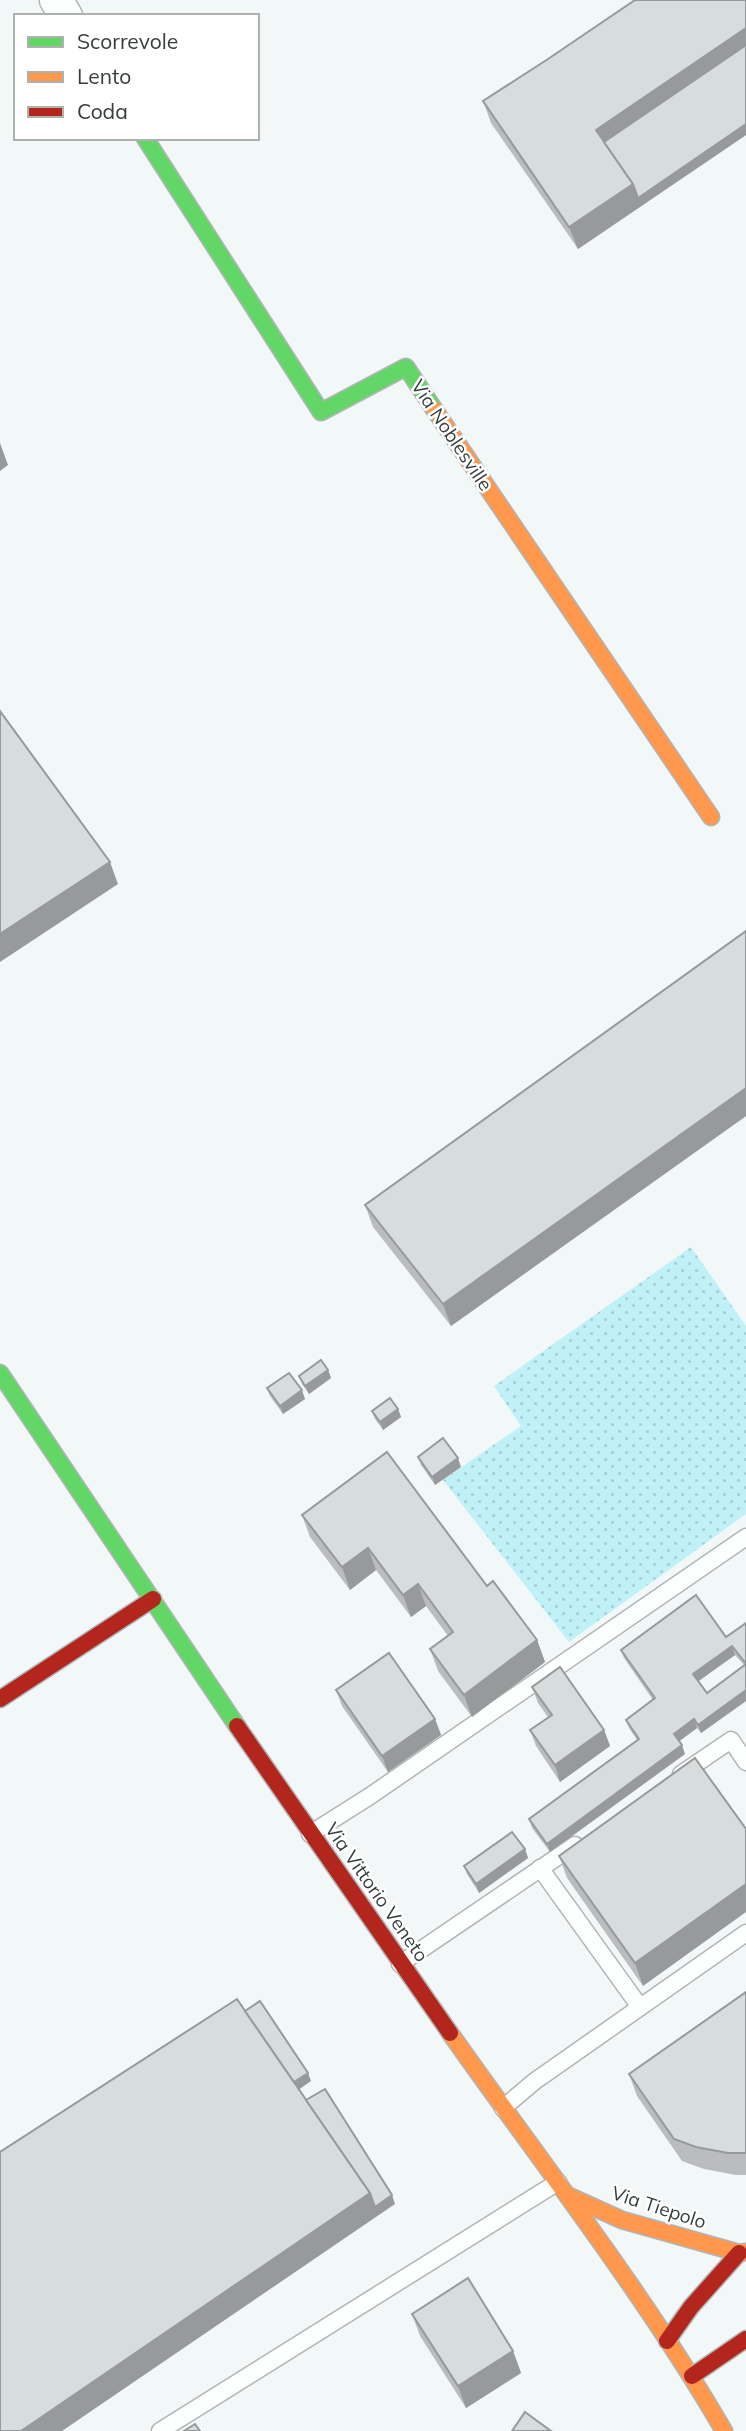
<svg xmlns="http://www.w3.org/2000/svg" width="746" height="2431" font-family="Mulish,sans-serif">
<style>
.grass{fill:url(#grass-dots)}
.lines{fill:none;stroke-linecap:round;stroke-linejoin:round}
.lane-casing{stroke:#b1b5b5;stroke-width:19}
.street-casing{stroke:#b1b5b5;stroke-width:35}
.fast-casing{stroke:#b1b5b5;stroke-width:19}
.slow-casing{stroke:#b1b5b5;stroke-width:19}
.jam-casing{stroke:#b1b5b5;stroke-width:19}
.lane{stroke:#fdfefe;stroke-width:16}
.street{stroke:#fdfefe;stroke-width:32}
.fast{stroke:#63d668;stroke-width:16}
.slow{stroke:#ff974d;stroke-width:16}
.jam{stroke:#b3261e;stroke-width:16}
.wall{fill:#b9bdbd;fill-rule:evenodd}
.shaded-wall{fill:#969a9a}
.building{fill:#d7dcdc;stroke:#969a9a;stroke-width:2;fill-rule:evenodd}
.labels{text-anchor:middle;stroke-width:5;stroke-linejoin:round;paint-order:stroke}
.street-label{font-size:19px;fill:#373c3c;stroke:#fff}
</style>
<defs>
<pattern id="grass-dots" width="8" height="8" patternUnits="userSpaceOnUse" patternTransform="scale(1.75)"><rect width="8" height="8" fill="#c0f1f7"/><path d="M2 2h.1M6 6h.1" fill="none" stroke="#a6d0d5" stroke-width="1.8" stroke-linecap="round"/></pattern>
</defs>
<rect width="100%" height="100%" fill="#f2f8f8"/>
<path class="grass" d="M691,1247L746,1326V1514L569,1642L443,1480L521,1426L494,1386Z"/>
<g class="lines">
<g class="lane-casing">
<g id="lane">
<path d="M681,1774L731,1740L746,1762"/>
<path d="M310,1834L370,1796L746,1537"/>
<path d="M540,1868L640,2007"/>
<path d="M400,1964L575,1845"/>
<path d="M503,2108L535,2081L746,1933"/>
<path d="M160,2431L558,2182"/>
</g>
</g>
<g class="street-casing">
<path id="street" d="M56,0L66,16"/>
</g>
<g class="fast-casing">
<g id="fast">
<path d="M145,138L321,412L406,367L434,409"/>
<path d="M0,1373L237,1726"/>
</g>
</g>
<g class="slow-casing">
<g id="slow">
<path d="M434,409L711,817"/>
<path d="M450,2033C543,2165 643,2292 724,2431"/>
<path d="M569,2196L622,2220L739,2253L746,2252"/>
</g>
</g>
<g class="jam-casing">
<g id="jam">
<path d="M0,1699L153,1599"/>
<path d="M237,1726L450,2033"/>
<path d="M667,2341L691,2307L739,2253"/>
<path d="M692,2376L746,2339"/>
</g>
</g>
<use href="#lane" class="lane"/>
<use href="#street" class="street"/>
<use href="#fast" class="fast"/>
<use href="#slow" class="slow"/>
<use href="#jam" class="jam"/>
</g>
<g class="wall">
<path d="M746,0V135L578,249L491,123L483,101Z"/>
<path d="M746,931V1116L451,1326L373,1227L365,1205Z"/>
<path d="M328,1370L331,1378L309,1394L302,1384L299,1376Z"/>
<path d="M267,1388L305,1399L283,1414L270,1396Z"/>
<path d="M398,1409L401,1417L383,1430L375,1419L372,1411Z"/>
<path d="M418,1457L461,1467L435,1485L421,1465Z"/>
<path d="M302,1515L487,1586L537,1640L545,1662L472,1717L438,1671L430,1649L448,1636L426,1606L411,1617L376,1570L350,1590L310,1537Z"/>
<path d="M746,1623V1701L701,1733L697,1728L679,1741L685,1754L550,1852L532,1828L529,1819L637,1740L629,1728L626,1720L653,1700L624,1658L621,1650L726,1637ZM735,1655L744,1665L707,1693L698,1681Z"/>
<path d="M532,1687L604,1730L610,1746L560,1782L536,1746L530,1730L548,1717L538,1703Z"/>
<path d="M336,1690L435,1719L441,1735L388,1772L342,1706Z"/>
<path d="M695,1758L643,1986L567,1878L559,1856Z"/>
<path d="M525,1849L528,1858L479,1893L467,1874L464,1866Z"/>
<path d="M746,1992V2175H736L704,2169L682,2161L637,2096L629,2074Z"/>
<path d="M412,2314L513,2351L521,2373L466,2408L420,2336Z"/>
</g>
<g class="shaded-wall">
<path d="M746,28V56L606,151L596,130Z"/>
<path d="M746,124V135L578,249L569,227L633,184Z"/>
<path d="M0,443L8,465L0,471Z"/>
<path d="M110,862L118,884L0,962V934Z"/>
<path d="M746,1088V1116L451,1326L443,1304Z"/>
<path d="M328,1370L331,1378L309,1394L305,1386Z"/>
<path d="M302,1390L305,1399L283,1414L280,1406Z"/>
<path d="M398,1409L401,1417L383,1430L380,1422Z"/>
<path d="M458,1458L461,1467L435,1485L432,1477Z"/>
<path d="M368,1548L376,1570L350,1590L342,1567Z"/>
<path d="M418,1584L426,1606L411,1617L403,1595Z"/>
<path d="M537,1640L545,1662L472,1717L464,1695Z"/>
<path d="M732,1646L735,1655L696,1683L693,1674Z"/>
<path d="M746,1690V1701L701,1733L698,1725Z"/>
<path d="M435,1719L441,1735L388,1772L382,1756Z"/>
<path d="M694,1719L697,1728L677,1743L674,1734Z"/>
<path d="M604,1730L610,1746L560,1782L555,1765Z"/>
<path d="M682,1745L685,1754L550,1852L547,1844Z"/>
<path d="M525,1849L528,1858L479,1893L476,1884Z"/>
<path d="M746,1884V1912L643,1986L635,1963Z"/>
<path d="M308,2073L311,2081L294,2093L291,2085Z"/>
<path d="M370,2193L392,2195L395,2204L62,2431H21Z"/>
<path d="M513,2351L521,2373L466,2408L458,2386Z"/>
</g>
<g class="building">
<path d="M635,0H746V28L596,130L633,184L569,227L483,101L548,59Z"/>
<path d="M746,45V124L638,198L633,184L604,142Z"/>
<path d="M0,711L110,862L0,934Z"/>
<path d="M746,931V1088L443,1304L365,1205Z"/>
<path d="M321,1360L328,1370L305,1386L299,1376Z"/>
<path d="M289,1373L302,1390L280,1406L267,1388Z"/>
<path d="M390,1398L398,1409L380,1422L372,1411Z"/>
<path d="M443,1438L458,1458L432,1477L418,1457Z"/>
<path d="M387,1452L487,1586L493,1581L537,1640L464,1695L430,1649L453,1632L418,1584L403,1595L368,1548L342,1567L302,1515Z"/>
<path d="M696,1595L726,1637L746,1623V1690L698,1725L694,1719L674,1734L682,1745L547,1844L529,1819L639,1739L626,1720L655,1698L621,1650ZM732,1646L746,1664L707,1693L693,1674Z"/>
<path d="M389,1653L435,1719L382,1756L336,1690Z"/>
<path d="M560,1667L604,1730L555,1765L530,1730L552,1715L532,1687Z"/>
<path d="M695,1758L746,1829V1884L635,1963L559,1856Z"/>
<path d="M512,1832L525,1849L476,1884L464,1866Z"/>
<path d="M746,1992V2153H728L696,2147L674,2139L629,2074Z"/>
<path d="M237,1999L370,2193L21,2431H0V2152Z"/>
<path d="M260,2001L308,2073L294,2082L245,2011Z"/>
<path d="M325,2089L392,2195L375,2207L370,2193L306,2100Z"/>
<path d="M468,2278L513,2351L458,2386L412,2314Z"/>
<path d="M525,2412L551,2431H512Z"/>
<path d="M195,2424L200,2431H184Z"/>
</g>
<g class="labels">
<g class="street-label">
<text transform="translate(452 435) rotate(56)" y="7">Via Noblesville</text>
<text transform="translate(377 1892) rotate(55)" y="7">Via Vittorio Veneto</text>
<text transform="translate(659 2207) rotate(18)" y="7">Via Tiepolo</text>
</g>
</g>
<rect x="14" y="14" width="245" height="126" fill="#ffffff" stroke="#afb1b1" stroke-width="2"/>
<rect x="28" y="37" width="35" height="10" fill="#63d668" stroke="#afb1b1" stroke-width="2"/>
<text x="77" y="49" font-size="21" fill="#373c3c">Scorrevole</text>
<rect x="28" y="72" width="35" height="10" fill="#ff974d" stroke="#afb1b1" stroke-width="2"/>
<text x="77" y="84" font-size="21" fill="#373c3c">Lento</text>
<rect x="28" y="107" width="35" height="10" fill="#b3261e" stroke="#afb1b1" stroke-width="2"/>
<text x="77" y="119" font-size="21" fill="#373c3c">Coda</text>
</svg>
